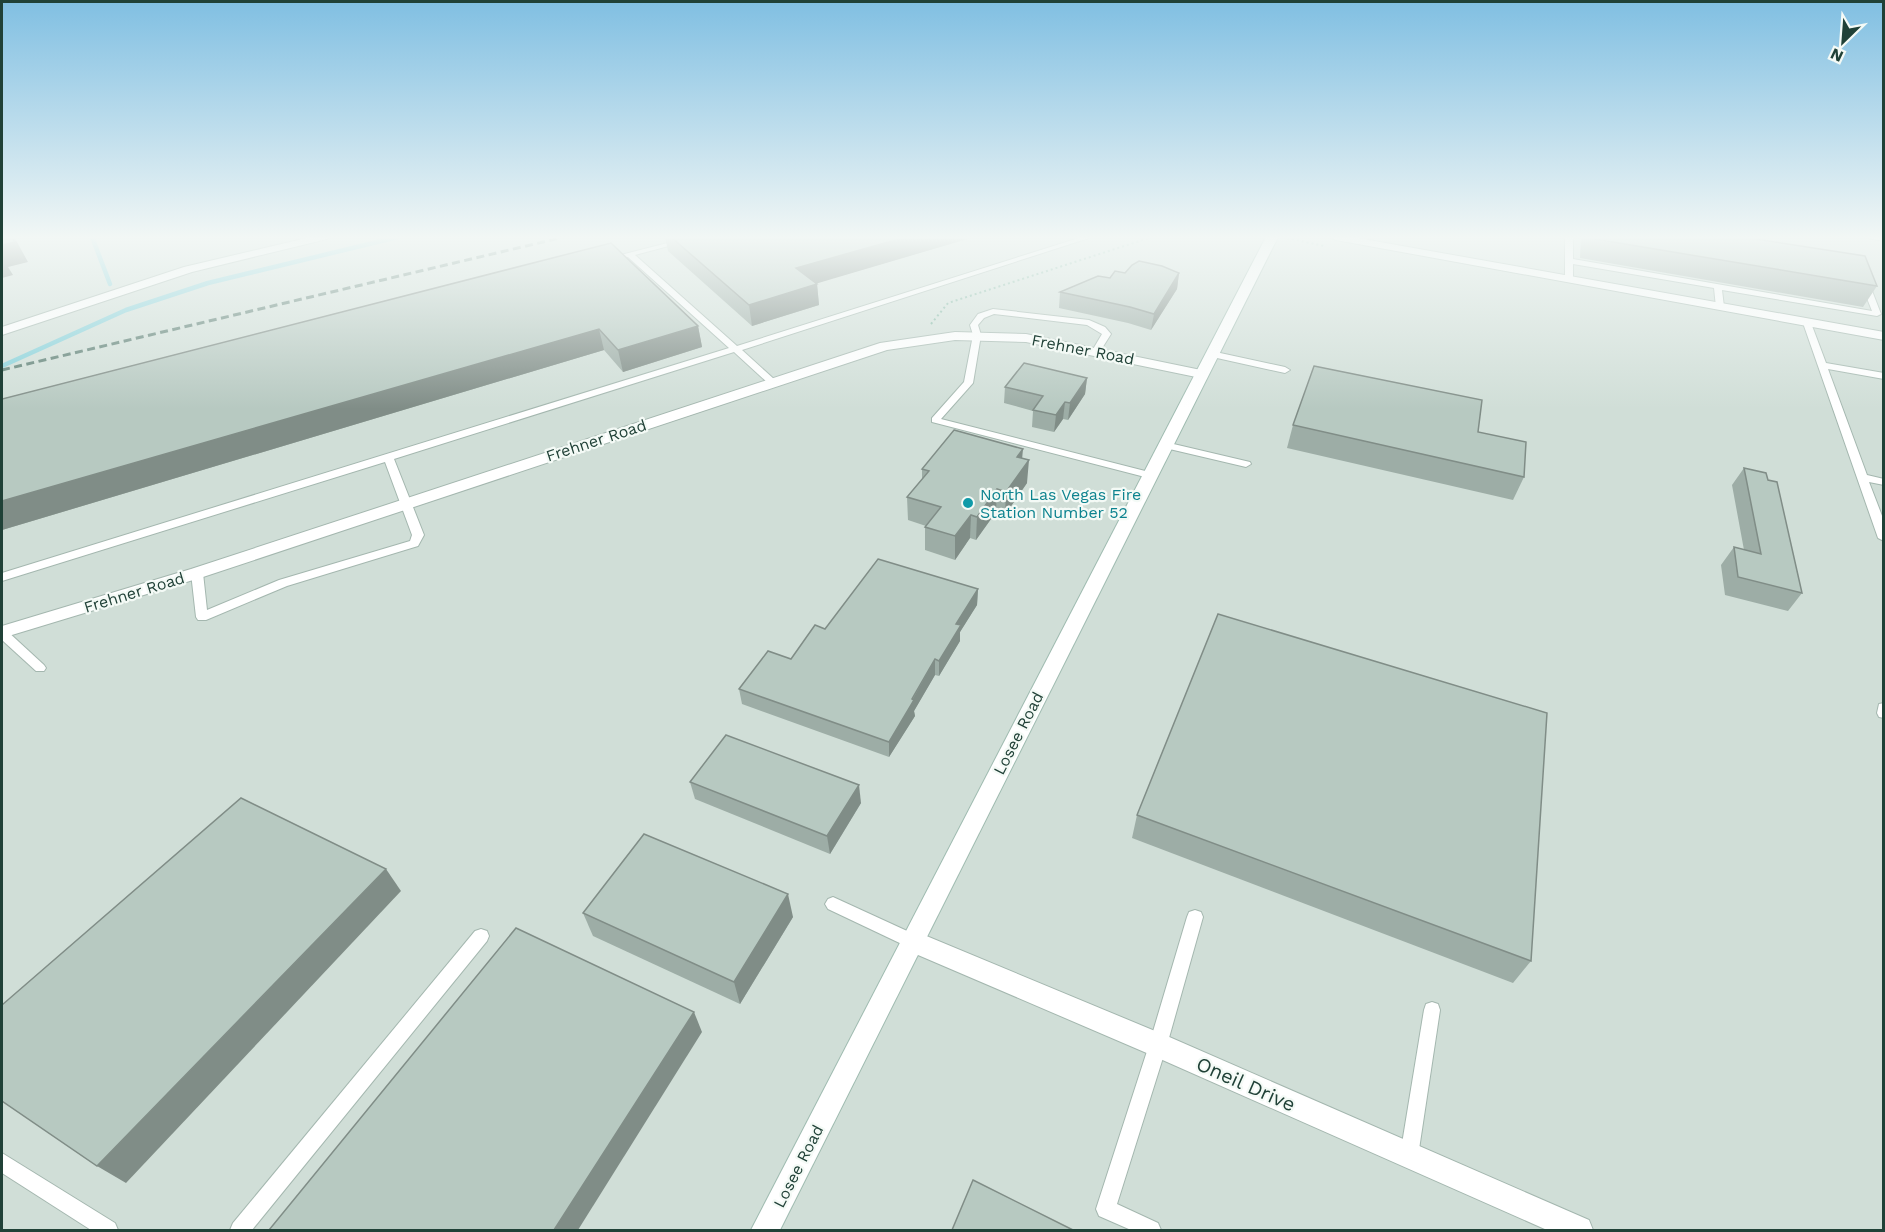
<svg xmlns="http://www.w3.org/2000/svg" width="1885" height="1232" font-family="'Work Sans',sans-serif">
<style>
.built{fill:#d0ded7}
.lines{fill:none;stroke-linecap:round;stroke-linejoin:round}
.stream{stroke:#85d0d9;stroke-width:4.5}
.service-casing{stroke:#a4b7af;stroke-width:2}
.minor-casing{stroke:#a4b7af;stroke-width:2}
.tertiary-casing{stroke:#a4b7af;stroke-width:2}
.secondary-casing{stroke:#9fbbb0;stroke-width:2}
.path{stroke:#7fb5a1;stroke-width:2;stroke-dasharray:2 3;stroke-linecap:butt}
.service{fill:#fff;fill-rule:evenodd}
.minor{fill:#fff;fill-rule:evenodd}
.tertiary{fill:#fff;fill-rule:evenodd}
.secondary{fill:#fff;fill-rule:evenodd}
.rail{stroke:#5b7d72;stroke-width:3;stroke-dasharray:8 4.5;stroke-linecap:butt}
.wall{fill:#9dada6}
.shaded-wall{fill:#808d87}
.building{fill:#b7c9c1;stroke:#808d87;stroke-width:1.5}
.culture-dot{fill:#0f9aa8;stroke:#f4faf6;stroke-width:2}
.labels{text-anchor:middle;stroke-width:4.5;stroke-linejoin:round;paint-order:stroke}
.street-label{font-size:16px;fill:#204137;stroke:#f4faf6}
.culture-label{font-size:16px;fill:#0d838f;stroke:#f4faf6;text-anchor:start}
.near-street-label{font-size:20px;fill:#204137;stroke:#f4faf6}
</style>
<rect width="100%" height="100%" fill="#e2eee8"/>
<rect class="built" x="2" y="237" width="1881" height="993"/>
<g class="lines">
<g class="stream">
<path d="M92,237L110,284"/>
<path d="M2,366L126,310L208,283L398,237"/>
</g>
<g class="service-casing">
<g id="service">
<path d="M691,237H702L635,255L737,346L1082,237H1092L742,350L775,380V384H769L734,352L394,459L424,535L418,546L287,586L206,620H198L196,617L191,573L193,570L197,569L203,573L207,610L279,580L410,541L412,535L385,462L2,581V573L729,348L628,257L609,261L605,259Z"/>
<path d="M1565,237H1573V259L1872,311L1861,283L1865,281L1869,283L1881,314L1877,316L1722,290L1724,307L1720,309L1716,307L1714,288L1573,264V280L1569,282L1565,280Z"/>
<path d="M1862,237H1884V241Z"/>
<path d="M993,309L1089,320L1105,327L1111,334L1099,353L1096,354L1092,351L1102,334L1087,325L994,314L984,318L978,325L981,335L973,383L941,419L1153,473L1154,475L1153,477H1145L932,422V418L964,382L973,335L970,325L978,314Z"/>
<path d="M1807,320L1811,323L1826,363L1884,373V379L1828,369L1867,475L1884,479V485L1869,482L1884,521V541L1878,538L1803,323Z"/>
<path d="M1211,351L1285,367L1290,370L1285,373L1208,356L1207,354Z"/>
<path d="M1165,442L1250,462L1251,464L1246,467L1161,447L1160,445Z"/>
<path d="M2,629L6,630L44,665L46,668L44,671H36L2,640Z"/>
<path d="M1884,703V718L1879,717L1877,713L1879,704Z"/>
<path d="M833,897L918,936L920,941L918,946L912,948L906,946L828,909L825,904L828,899Z"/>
<path d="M1195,910L1201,912L1203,917L1167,1045L1117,1204L1158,1223L1161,1230H1131L1099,1216L1096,1209L1149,1045L1187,917L1189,912Z"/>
<path d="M481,929L487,931L489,936L487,941L252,1230H230L233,1223L475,931Z"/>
<path d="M1432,1002L1438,1004L1440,1010L1418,1156L1416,1163L1409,1165L1402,1163L1400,1156L1424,1010L1426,1004Z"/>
<path d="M2,1153L115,1223L118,1230H91L2,1173Z"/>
</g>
</g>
<g class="minor-casing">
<g id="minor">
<path d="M311,237H329L327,239L192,272L2,335V327L184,267Z"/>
<path d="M955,332L1026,334L1201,370L1208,374L1201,378L1026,342L955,340L887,350L203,577L2,638V626L191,569L880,343Z"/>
<path d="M912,930L1167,1036L1589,1220L1593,1230H1547L1149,1054L904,949L900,941L904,933Z"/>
</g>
</g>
<g class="tertiary-casing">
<path id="tertiary" d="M1330,237H1352L1884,332V340L1336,240Z"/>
</g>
<g class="secondary-casing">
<path id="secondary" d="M1266,237H1278L780,1230H751Z"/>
</g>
<g class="path">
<path d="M1287,238L1324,246"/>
<path d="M931,324L948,303L1152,237"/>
</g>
<use href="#service" class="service"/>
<use href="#minor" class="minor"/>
<use href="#tertiary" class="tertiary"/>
<use href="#secondary" class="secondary"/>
<path class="rail" d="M2,370L564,237"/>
</g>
<g class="wall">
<path d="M665,237H974L816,283L817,284L819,305L752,326L668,251Z"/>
<path d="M1581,237H1743L1877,286L1863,307L1580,258Z"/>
<path d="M611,243L698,326L702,347L623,372L604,350L2,530V399Z"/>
<path d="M1125,273H1179L1177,289L1151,330L1128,323L1059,308L1060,292Z"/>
<path d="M1087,378L1085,394L1068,420L1063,419L1054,432L1032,427L1033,411L1004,403L1005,387Z"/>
<path d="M1293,425L1478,432L1524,477L1513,500L1287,448Z"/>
<path d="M1022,458L1027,483L1005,515L996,512L976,540L970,538L955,560L925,550V527L926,526L908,520L907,497L922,479V469Z"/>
<path d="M1744,468L1768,480L1802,593L1788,611L1725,595L1721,565L1734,547L1744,550L1732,485Z"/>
<path d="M978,589L977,605L960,632V641L939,676L935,675L914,711L915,716L889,757L742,704L739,689L791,659L825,629Z"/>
<path d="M690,782L861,803L830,854L695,799Z"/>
<path d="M1137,815L1531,961L1513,983L1132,838Z"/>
<path d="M583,913L793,917L740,1004L593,936Z"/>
</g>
<g class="shaded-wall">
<path d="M12,237H13L17,242L28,262L8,267L13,275L2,278V245Z"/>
<path d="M906,237H974L798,289L796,268Z"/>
<path d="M1179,273L1177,289L1151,330L1154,314Z"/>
<path d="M817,284L819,305L752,326L749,305Z"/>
<path d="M698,326L702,347L623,372L618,350Z"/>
<path d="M599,329L604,350L2,530V501Z"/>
<path d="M1087,378L1085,394L1068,420L1070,403Z"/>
<path d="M1065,402L1063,419L1054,432L1056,415Z"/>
<path d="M1023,449L1021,471L1029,460L1027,483L1005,515L1006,492L1017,457Z"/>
<path d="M997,489L996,512L976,540L977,517Z"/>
<path d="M971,515L970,538L955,560V536Z"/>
<path d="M978,589L977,605L960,632V641L939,676V661L956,624Z"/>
<path d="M935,659V675L914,711L915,716L889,757V742Z"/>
<path d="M859,785L861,803L830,854L827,836Z"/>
<path d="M386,869L401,891L126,1183L97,1166Z"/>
<path d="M788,894L793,917L740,1004L734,982Z"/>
<path d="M694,1012L702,1032L578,1230H554Z"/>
</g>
<g class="building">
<path d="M2,237H12L15,242L2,245Z"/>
<path d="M671,237H906L796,268L817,284L749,305Z"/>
<path d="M1589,237H1743L1865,256L1877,286L1589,238Z"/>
<path d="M611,243L698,326L618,350L599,329L2,501V399Z"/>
<path d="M1139,261L1162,266L1179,273L1154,314L1130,307L1060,292L1098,276L1110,278L1115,271L1125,273L1132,265Z"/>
<path d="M1024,363L1087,378L1070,403L1065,402L1056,415L1033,410L1043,396L1005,387Z"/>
<path d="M1314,366L1482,400L1478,432L1526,442L1524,477L1293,425Z"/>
<path d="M954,430L1023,449L1017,457L1029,460L1006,492L997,489L977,517L971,515L955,536L925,527L941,507L907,497L929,471L922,469Z"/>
<path d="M1744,468L1766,473L1768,480L1777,482L1802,593L1738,577L1734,547L1761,554Z"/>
<path d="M878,559L978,589L956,624L961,625L939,661L935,659L912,699L914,700L889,742L739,689L768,651L791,659L815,625L825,629Z"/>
<path d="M1218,614L1547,713L1531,961L1137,815Z"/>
<path d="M726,735L859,785L827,836L690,782Z"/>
<path d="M241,798L386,869L97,1166L2,1101V1005Z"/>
<path d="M644,834L788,894L734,982L583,913Z"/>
<path d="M516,928L694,1012L554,1230H269Z"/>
<path d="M973,1180L1073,1230H952Z"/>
</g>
<linearGradient id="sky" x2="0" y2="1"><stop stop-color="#80bfe2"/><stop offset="0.58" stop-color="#f2f7f5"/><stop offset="1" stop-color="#f2f7f5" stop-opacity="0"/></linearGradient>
<rect width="1885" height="409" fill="url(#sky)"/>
<circle class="culture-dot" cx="968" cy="503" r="6"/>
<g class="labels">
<g class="street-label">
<text transform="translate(1083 349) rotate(11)" y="6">Frehner Road</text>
<text transform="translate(596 440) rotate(-18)" y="6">Frehner Road</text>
<text transform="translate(134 592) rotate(-17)" y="6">Frehner Road</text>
<text transform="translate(1018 733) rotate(-63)" y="6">Losee Road</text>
<text transform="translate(798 1166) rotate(-63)" y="6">Losee Road</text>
</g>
<g class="culture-label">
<text x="980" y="500">North Las Vegas Fire<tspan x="980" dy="18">Station Number 52</tspan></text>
</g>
<g class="near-street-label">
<text transform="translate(1246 1084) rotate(24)" y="7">Oneil Drive</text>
</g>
</g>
<rect width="1885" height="1232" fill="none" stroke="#204137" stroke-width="6"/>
<g transform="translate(1843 42) rotate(205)" stroke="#f4faf6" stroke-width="4.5" paint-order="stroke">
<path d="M0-4.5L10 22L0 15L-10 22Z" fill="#204137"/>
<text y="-9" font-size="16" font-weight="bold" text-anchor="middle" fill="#204137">N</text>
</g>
</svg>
